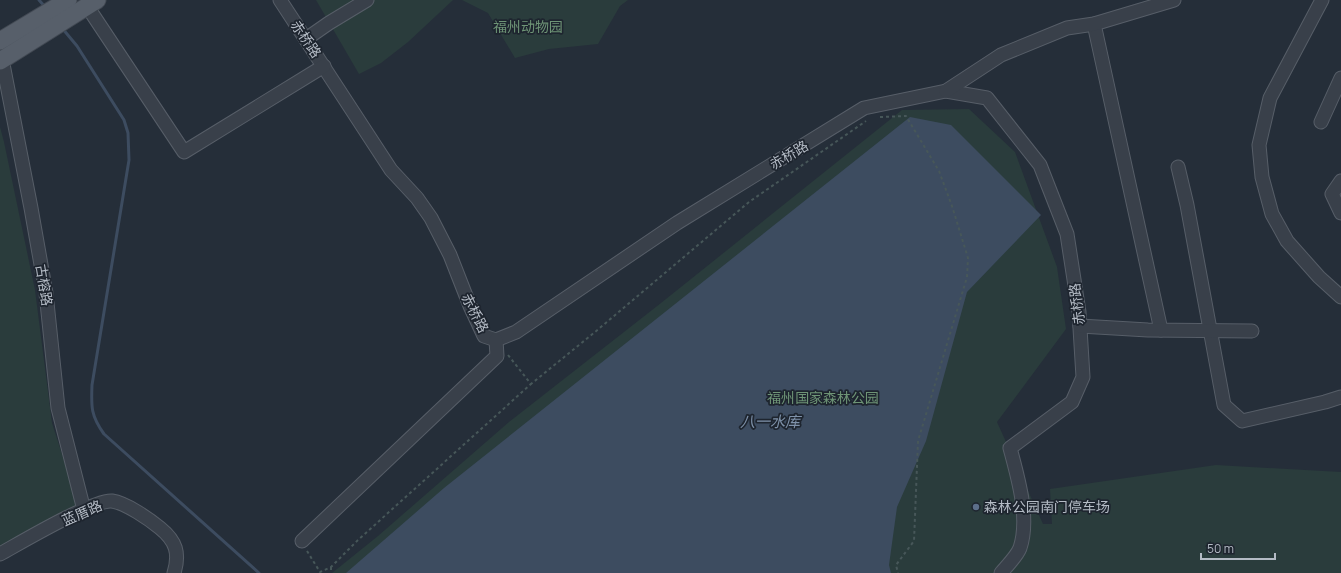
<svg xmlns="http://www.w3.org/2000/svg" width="1341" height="573" font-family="Manrope,'Noto Sans SC',sans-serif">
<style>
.green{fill:#2a3c3c}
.water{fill:#3d4c60}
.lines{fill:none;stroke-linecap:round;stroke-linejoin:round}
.stream{stroke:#3d4c60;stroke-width:3}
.minor-casing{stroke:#575e68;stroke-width:15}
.major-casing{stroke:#424953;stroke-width:19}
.path{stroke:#475759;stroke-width:2;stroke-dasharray:3 3;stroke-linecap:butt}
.minor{stroke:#39404a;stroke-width:13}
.major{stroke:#575f6a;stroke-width:17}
.service-dot{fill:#5c6f8a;stroke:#1e252f;stroke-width:1.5}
.labels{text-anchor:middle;stroke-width:3.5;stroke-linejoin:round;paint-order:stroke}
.park-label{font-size:14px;fill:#6e9476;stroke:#1e252f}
.street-label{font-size:14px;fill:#b4bbc5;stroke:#1e252f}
.poi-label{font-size:14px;fill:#b4bbc5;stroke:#1e252f;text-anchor:start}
.water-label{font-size:15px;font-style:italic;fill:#7f92aa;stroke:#1e252f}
</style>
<rect width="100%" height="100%" fill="#252e39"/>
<g class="green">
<path d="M316,0H453L408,42L381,63L359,74Z"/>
<path d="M462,0H628L620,6L598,44L549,49L515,58L488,13Z"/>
<path d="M969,109L1015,152L1057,267L1066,329L997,422L1043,524H1052L1050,489L1216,465L1341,472V573H332L378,536L509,422L661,303L902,110Z"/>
<path d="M0,127L4,142L35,290L52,423L77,501L72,510L0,549Z"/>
</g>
<path class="water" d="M910,117L951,125L1041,215L967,292L926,441L897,507L889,565L891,573H346L444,488Z"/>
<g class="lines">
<g class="stream">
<path d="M39,0L46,8"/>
<path d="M62,28L77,46L124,120L128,133L129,160L92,385C91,407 91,416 104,434L259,573"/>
</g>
<g class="minor-casing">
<g id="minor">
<path d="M280,0L391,170L417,198L431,218L450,255L470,306L484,336L496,340L516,332L677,223L864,108L946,91L987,98L1040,165L1067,234L1079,312L1083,377L1072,402L1010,448C1018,478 1030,518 1020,548C1017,556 1006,567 1001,573"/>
<path d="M1322,0L1270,98L1259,145L1262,177L1272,214L1287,241L1319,277L1341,297"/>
<path d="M87,6L184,152L324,66"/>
<path d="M1094,24L1161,330"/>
<path d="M306,39L329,23L367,0"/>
<path d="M2,59L31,208L46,293L58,408L84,510"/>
<path d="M946,91L1001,55L1067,28L1094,24L1174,0"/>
<path d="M1321,122L1341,78"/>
<path d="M1178,167L1187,205L1224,405L1242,421L1325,402L1341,397"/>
<path d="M1341,181L1332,194L1341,213"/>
<path d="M1080,326L1148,330L1252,331"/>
<path d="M302,541L497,356L496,340"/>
<path d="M0,554C20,543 94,499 112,501C126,503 149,519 160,528C176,541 180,553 174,573"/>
</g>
</g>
<g class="major-casing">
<g id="major">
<path d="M0,41L68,0"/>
<path d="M0,61L97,0"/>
</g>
</g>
<g class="path">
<path d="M880,117L906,116L939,171L952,206L968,258L967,277L918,441L914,541L896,565L898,573"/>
<path d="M508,355L531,384L595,332L749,202L866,121"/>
<path d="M307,551L320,572L331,567L358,540L531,384"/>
<path d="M331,567V573"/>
</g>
<use href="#minor" class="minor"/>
<use href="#major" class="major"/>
</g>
<circle class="service-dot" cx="976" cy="507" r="4"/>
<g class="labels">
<g class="park-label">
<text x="528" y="32">福州动物园</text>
<text x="823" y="403">福州国家森林公园</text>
</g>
<g class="street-label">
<text transform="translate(306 39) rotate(56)" y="5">赤桥路</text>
<text transform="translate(789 155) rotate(-31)" y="5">赤桥路</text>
<text transform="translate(44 285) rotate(81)" y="5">古榕路</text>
<text transform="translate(1077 304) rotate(-97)" y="5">赤桥路</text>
<text transform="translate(475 313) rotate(63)" y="5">赤桥路</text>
<text transform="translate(82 513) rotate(-24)" y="5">蓝厝路</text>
</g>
<g class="poi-label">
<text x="984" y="512">森林公园南门停车场</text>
</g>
<g class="water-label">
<text x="770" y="427">八一水库</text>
</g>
</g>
<path d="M1201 553v6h74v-6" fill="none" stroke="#b4bbc5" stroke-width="2"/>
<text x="1207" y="553" font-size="12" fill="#b4bbc5" stroke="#1e252f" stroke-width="3" paint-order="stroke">50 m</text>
</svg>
